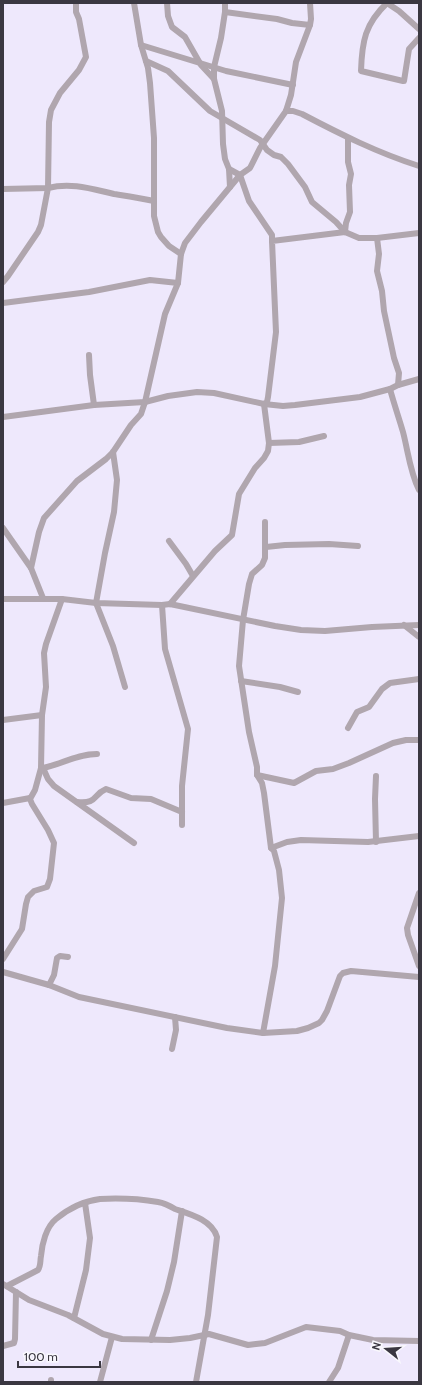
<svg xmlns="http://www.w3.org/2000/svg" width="422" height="1385" font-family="Cabin,sans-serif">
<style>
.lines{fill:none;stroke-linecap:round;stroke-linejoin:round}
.minor{stroke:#b0a6ae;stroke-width:6}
</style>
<rect width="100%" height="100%" fill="#eee8fc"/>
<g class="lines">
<g class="minor">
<path d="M134,3L141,45L148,68L150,83L154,138V216L158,232L161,237L169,246L181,254"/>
<path d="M167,3L168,16L172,27L185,37L201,65L214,79"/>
<path d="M225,3V12L221,38L214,67V79L222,111L223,144L225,159L229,169L240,175L249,201L272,235V241"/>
<path d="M387,3C365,24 362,41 361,71L403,81H404L409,49L419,38"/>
<path d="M387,3L399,11L419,29"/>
<path d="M225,12L277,19L292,23L310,25"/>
<path d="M141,45L226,71L293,85"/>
<path d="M146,61L168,71L210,111L260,140L267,150L274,155L281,157L288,164L305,187L312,202L336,222L345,232L346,223L350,212L349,185L351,174L348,162V138"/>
<path d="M286,111H293L302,114C340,134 378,153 419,166"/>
<path d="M229,169L230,187"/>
<path d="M3,189L48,188L49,122L51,110L60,93L79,70L86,57L79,19L76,12V3"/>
<path d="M377,238L379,254L377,271L382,291L384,311L394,358L399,373L398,385"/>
<path d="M3,282L8,276L38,232L41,225L48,188C71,182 92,189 114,194C127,196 141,198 154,201"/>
<path d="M3,303L89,292L150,280L178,283"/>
<path d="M89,355L90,375L94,405"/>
<path d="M390,389C394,404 399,418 403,432C408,451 410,472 419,490"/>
<path d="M3,417L94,405L145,402L168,396L197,392L214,393L264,404L283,406L295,405L360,397L390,389L398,385L419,379"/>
<path d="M269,443L299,442L324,436"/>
<path d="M113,452L117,480L114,512L105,553L96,603L113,646L125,687"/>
<path d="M3,528L31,568"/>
<path d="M169,541L186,564L193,576"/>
<path d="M266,547L285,545L329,544L358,546"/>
<path d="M43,598L31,568L39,532L44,518L77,481L106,459L113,452L131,425L141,414L145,402L165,314L178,283L181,254L185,243L201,222L240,175L250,168L260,148L286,111L291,95L296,62L310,25L311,19L310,3"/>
<path d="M3,599H62L96,603L162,605L170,604L275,626L301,630L325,631L372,627L419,625"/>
<path d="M170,604L215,551L232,535L239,494L255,468L264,458L268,451L269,443L264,404L267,402L268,397L276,332L272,241L345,232L359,238H377L419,233"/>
<path d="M162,605L165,649L188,729L182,786V825"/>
<path d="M404,625L419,637"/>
<path d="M241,681L280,687L298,692"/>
<path d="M3,720L42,715"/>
<path d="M348,728L357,712L369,707L382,689L390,683L419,679"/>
<path d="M41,768H43L48,779L54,786L134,843"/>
<path d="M43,768C62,764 77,754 97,754"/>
<path d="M257,775L294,783L316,771L333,769L349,763L393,743L406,740H419"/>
<path d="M77,802C98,804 92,795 106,789L131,798L151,799L182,812"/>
<path d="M3,803L30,798"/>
<path d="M376,842L375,799L376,776"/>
<path d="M271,848L287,842L301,840L368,842L419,836"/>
<path d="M419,893L407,928L408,935L419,966"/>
<path d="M3,959L22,929L26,904L28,897L34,891L47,887L50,879L54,843L48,830L32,804L30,799L35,790L41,768L42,715L46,687L44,653L46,644L62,599"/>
<path d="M3,972L49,985L79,997L227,1028L263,1033L297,1031L308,1028L319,1023L322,1020L327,1011L340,976L343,973L351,971L419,977"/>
<path d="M49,985L54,975L57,958L60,956L68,957"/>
<path d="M263,1033L275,966L282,898L279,870L274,851L271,848L264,793L262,783L257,775V767L249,732L239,666L243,620L249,584L252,574L262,565L265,558V522"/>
<path d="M172,1049L176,1030L175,1017"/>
<path d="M3,1284L29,1300L68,1315L103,1334L122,1339L170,1340L190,1338L209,1334L248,1345L256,1344L265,1343L306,1327L340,1331L349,1335L373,1340L419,1341"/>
<path d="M7,1286L38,1270C41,1266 40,1261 41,1256C42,1244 46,1227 56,1219C68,1209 84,1201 100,1199C119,1198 140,1199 158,1202C164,1203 170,1206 175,1209C190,1214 212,1220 217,1237L208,1315L196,1382"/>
<path d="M74,1318L86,1270L90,1238L85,1203"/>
<path d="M151,1340L167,1291L174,1262L182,1211"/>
<path d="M3,1346L14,1343L15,1339L16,1292"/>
<path d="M51,1380V1382"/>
<path d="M100,1382L112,1337"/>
<path d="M329,1382L338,1368L349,1335"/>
</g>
</g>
<rect width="422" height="1385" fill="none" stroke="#3a3741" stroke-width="8"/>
<g transform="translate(386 1349) rotate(287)" stroke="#f9f8fd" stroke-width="3" paint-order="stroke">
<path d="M0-3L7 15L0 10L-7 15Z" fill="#3a3741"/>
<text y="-6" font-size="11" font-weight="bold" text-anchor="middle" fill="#3a3741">N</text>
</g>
<path d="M18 1361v6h82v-6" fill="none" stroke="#3a3741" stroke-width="2"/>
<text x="24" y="1361" font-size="12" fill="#3a3741" stroke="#f9f8fd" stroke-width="3" paint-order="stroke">100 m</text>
</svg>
